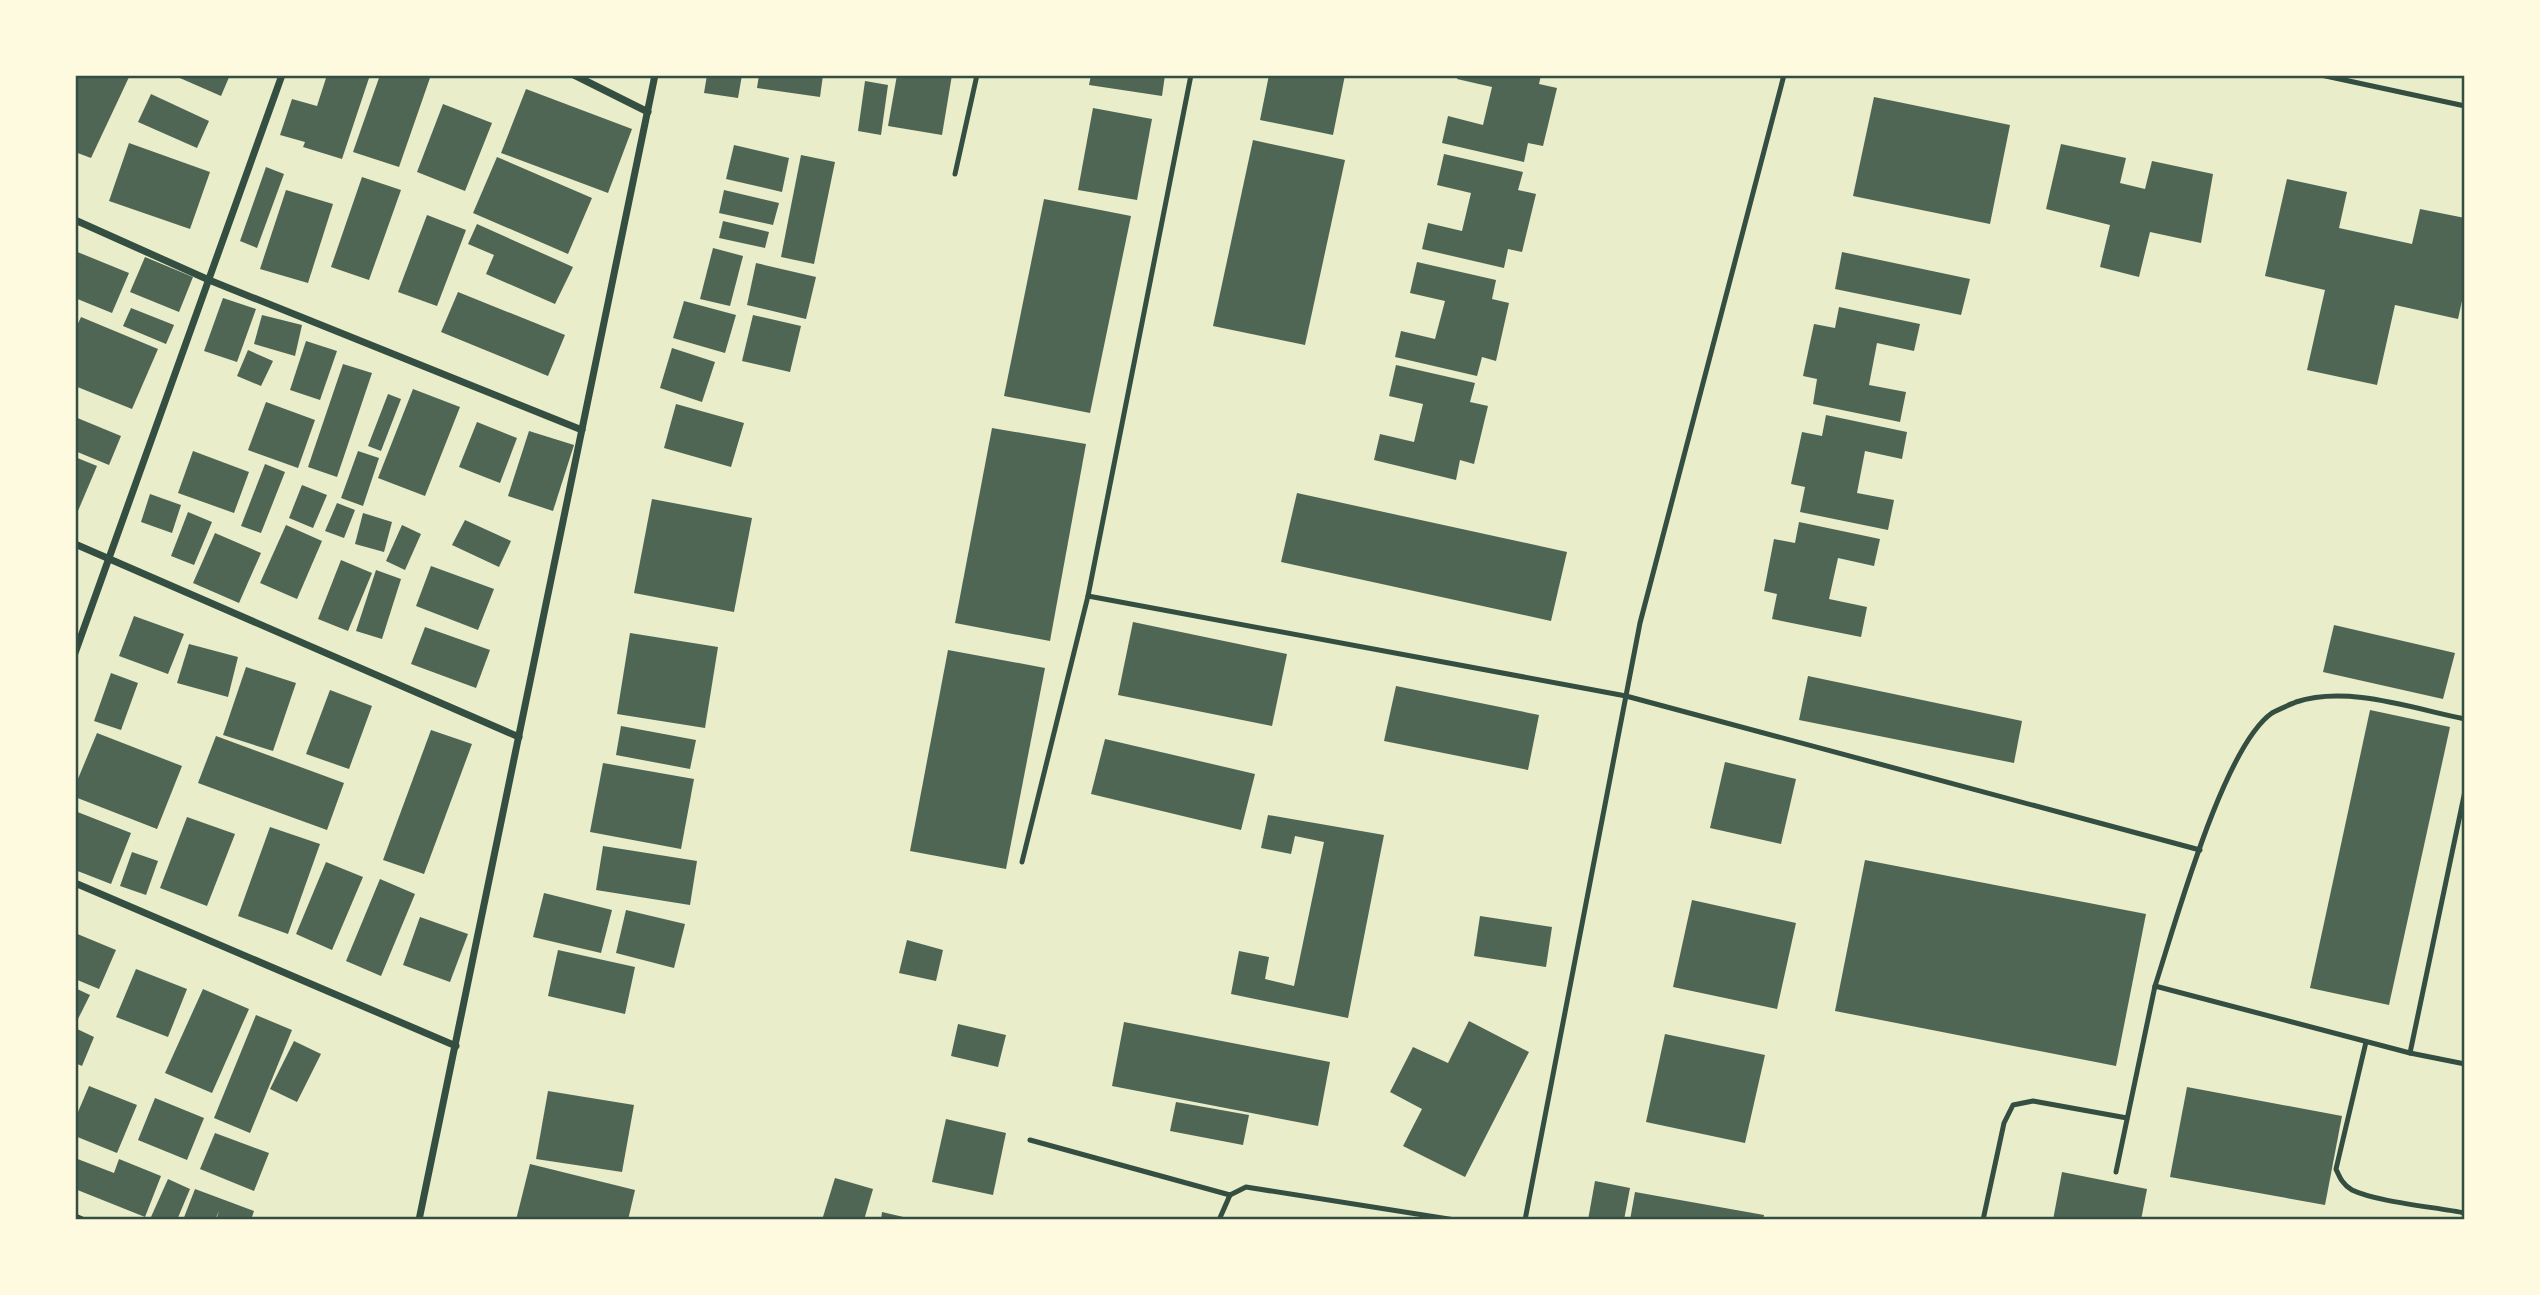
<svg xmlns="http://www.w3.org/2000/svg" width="2540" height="1295" font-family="'Libre Baskerville',serif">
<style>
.building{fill:#4f6655}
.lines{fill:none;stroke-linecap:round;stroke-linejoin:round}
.service{stroke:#344e41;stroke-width:5}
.minor{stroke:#344e41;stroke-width:7}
.neatline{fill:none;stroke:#344e41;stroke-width:2.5}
</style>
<rect width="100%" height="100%" fill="#e9edc9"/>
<g class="building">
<path d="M75,75H130L91,158L75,152Z"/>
<path d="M173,75H230L221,96Z"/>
<path d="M327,75H370L342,159L303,147L305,142L280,135L292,99L317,106Z"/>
<path d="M380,75H431L399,167L353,152Z"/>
<path d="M707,75H742L738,98L704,93Z"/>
<path d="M759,75H823L820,97L757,88Z"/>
<path d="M897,75H952L942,135L888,126Z"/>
<path d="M1091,75H1165L1162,96L1089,85Z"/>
<path d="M1269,75H1345L1333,135L1260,120Z"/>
<path d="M1458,75H1541L1539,84L1557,88L1543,146L1528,143L1524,162L1442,143L1448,116L1483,125L1492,87L1457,79Z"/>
<path d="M865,81L888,85L881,135L858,131Z"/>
<path d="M526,89L632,129L608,193L501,153Z"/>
<path d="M151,94L209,121L197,148L138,122Z"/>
<path d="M1874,97L2010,125L1990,224L1853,196Z"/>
<path d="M443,104L492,123L465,191L417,172Z"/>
<path d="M1093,108L1152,119L1137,200L1078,190Z"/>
<path d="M1253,140L1345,160L1305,345L1213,326Z"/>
<path d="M129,143L210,172L190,229L109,201Z"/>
<path d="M2061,144L2126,158L2120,183L2145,189L2152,161L2213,174L2201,243L2150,232L2139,277L2100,267L2110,225L2046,209Z"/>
<path d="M734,145L789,158L782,192L726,179Z"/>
<path d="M1444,154L1523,172L1518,190L1536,194L1522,252L1508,249L1504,268L1422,249L1428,223L1462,231L1471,193L1437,185Z"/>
<path d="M801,155L835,162L814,264L781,257Z"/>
<path d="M497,157L592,198L568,254L473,213Z"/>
<path d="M266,167L284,174L257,248L240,241Z"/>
<path d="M362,177L401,190L369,280L331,267Z"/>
<path d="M2287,179L2347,192L2339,228L2412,244L2420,209L2465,218V287L2458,319L2395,305L2377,385L2307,370L2325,290L2265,276Z"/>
<path d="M286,190L333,204L308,283L260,269Z"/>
<path d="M724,190L779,203L773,225L719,213Z"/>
<path d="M1044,199L1131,216L1090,413L1004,396Z"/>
<path d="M427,215L466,230L437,306L398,292Z"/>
<path d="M723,221L769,232L765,248L719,238Z"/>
<path d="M477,224L573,267L555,304L486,274L494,255L468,244Z"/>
<path d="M713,248L743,256L730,306L700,299Z"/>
<path d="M75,251L129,273L112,313L75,298Z"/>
<path d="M1842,252L1970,279L1961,315L1835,289Z"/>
<path d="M145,257L193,277L179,312L130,292Z"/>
<path d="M1417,262L1496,280L1492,299L1509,303L1496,361L1482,357L1477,376L1395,357L1401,331L1435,339L1445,301L1410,293Z"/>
<path d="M756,263L816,277L806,319L747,305Z"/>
<path d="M458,292L565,335L548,376L441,332Z"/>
<path d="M223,298L256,309L237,362L204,351Z"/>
<path d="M684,301L736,315L725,353L673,338Z"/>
<path d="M1839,307L1920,324L1914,351L1877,343L1869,385L1906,392L1900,422L1813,404L1817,379L1803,376L1814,324L1835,328Z"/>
<path d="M131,308L174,325L166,344L123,326Z"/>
<path d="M262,315L302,325L295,356L254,344Z"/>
<path d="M753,315L801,326L790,372L742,361Z"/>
<path d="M81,317L158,349L132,409L75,386V330Z"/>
<path d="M306,341L337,351L320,400L290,390Z"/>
<path d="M672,348L715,362L702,402L660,388Z"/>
<path d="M248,350L273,361L261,386L237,376Z"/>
<path d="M343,364L372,373L337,477L308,467Z"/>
<path d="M1396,365L1475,383L1470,402L1488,406L1474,464L1460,460L1456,480L1374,460L1380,434L1414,442L1423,404L1389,396Z"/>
<path d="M413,389L460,407L425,496L378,478Z"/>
<path d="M388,394L401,399L381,451L368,446Z"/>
<path d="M266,402L315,420L298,468L248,450Z"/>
<path d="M676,404L744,423L731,467L664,448Z"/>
<path d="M1826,415L1907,432L1902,459L1865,451L1857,493L1894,500L1888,530L1800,512L1805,487L1791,484L1802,432L1822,436Z"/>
<path d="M75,417L121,436L109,465L75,451Z"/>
<path d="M477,422L517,438L500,483L459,467Z"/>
<path d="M992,428L1086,444L1050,641L955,623Z"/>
<path d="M529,431L574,445L553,511L508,496Z"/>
<path d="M193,451L249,472L234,513L178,493Z"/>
<path d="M358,451L379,458L363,506L341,498Z"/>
<path d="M75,457L97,466L75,518Z"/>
<path d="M265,464L285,472L261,533L241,526Z"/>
<path d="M302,485L327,495L313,528L289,518Z"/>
<path d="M1297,493L1567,552L1551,621L1281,562Z"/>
<path d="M150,494L181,505L172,533L141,522Z"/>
<path d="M652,499L752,518L734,612L634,593Z"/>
<path d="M337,503L355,510L344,538L325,531Z"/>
<path d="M188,512L212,522L194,565L171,556Z"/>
<path d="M363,513L392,522L384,552L355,544Z"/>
<path d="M465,520L511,541L499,567L452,545Z"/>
<path d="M1799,522L1880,539L1874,566L1838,558L1829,599L1867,607L1861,637L1772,619L1777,594L1764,591L1774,539L1795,543Z"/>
<path d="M286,525L322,541L297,599L260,583Z"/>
<path d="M402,525L421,534L405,570L386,561Z"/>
<path d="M215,533L261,553L239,603L193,583Z"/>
<path d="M341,560L372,573L348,631L318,619Z"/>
<path d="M431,566L494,589L478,630L416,606Z"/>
<path d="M376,570L401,579L382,639L356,631Z"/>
<path d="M134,616L184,634L168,674L119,656Z"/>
<path d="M1133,622L1287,654L1272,726L1118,695Z"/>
<path d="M2334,625L2455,653L2443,699L2323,672Z"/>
<path d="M425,627L490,650L476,688L411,664Z"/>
<path d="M630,633L718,647L705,728L617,714Z"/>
<path d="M189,644L238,657L228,697L177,683Z"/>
<path d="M948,650L1045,668L1006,869L910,851Z"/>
<path d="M246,667L296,683L273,751L223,735Z"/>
<path d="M111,673L138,683L121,730L94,721Z"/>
<path d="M1808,676L2022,721L2014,763L1799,720Z"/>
<path d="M1396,686L1539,715L1528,770L1384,741Z"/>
<path d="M330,690L372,706L349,769L306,754Z"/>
<path d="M2370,710L2450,727L2389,1005L2310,988Z"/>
<path d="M621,726L696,740L690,769L616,755Z"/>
<path d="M431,730L472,744L424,874L383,860Z"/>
<path d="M97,733L182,766L157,829L75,797V786Z"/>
<path d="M216,736L344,783L327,830L198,783Z"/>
<path d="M1105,739L1255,774L1241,830L1091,794Z"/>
<path d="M1725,762L1796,779L1781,844L1710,828Z"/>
<path d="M603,763L694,779L681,849L590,832Z"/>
<path d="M75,811L131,833L111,884L75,870Z"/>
<path d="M1268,815L1384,835L1348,1018L1231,994L1239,951L1269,957L1265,979L1294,986L1324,842L1295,836L1291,854L1261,848Z"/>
<path d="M187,817L235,834L207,906L160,888Z"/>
<path d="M270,827L320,844L288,934L238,916Z"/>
<path d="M603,846L697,861L690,905L596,890Z"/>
<path d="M132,852L158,861L146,895L120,886Z"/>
<path d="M1865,860L2146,914L2116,1066L1835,1011Z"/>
<path d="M326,862L363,877L332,950L296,934Z"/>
<path d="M380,879L415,894L381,976L346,961Z"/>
<path d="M544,893L612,910L601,953L533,937Z"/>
<path d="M1692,900L1796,923L1777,1009L1673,987Z"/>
<path d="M626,910L685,924L674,968L616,953Z"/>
<path d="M1480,916L1552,927L1546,967L1474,956Z"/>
<path d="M420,917L468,934L450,982L403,965Z"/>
<path d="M75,933L116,950L99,989L75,979Z"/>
<path d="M907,940L943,950L936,981L899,973Z"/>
<path d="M558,950L635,967L625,1014L548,996Z"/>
<path d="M136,969L187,989L168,1037L116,1017Z"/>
<path d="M75,988L90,995L78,1019L75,1018Z"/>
<path d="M203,989L249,1009L212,1093L165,1073Z"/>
<path d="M256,1015L292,1030L250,1133L214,1118Z"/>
<path d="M1469,1021L1529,1052L1465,1177L1403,1146L1422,1109L1390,1092L1413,1047L1448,1063Z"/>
<path d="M1124,1022L1330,1062L1318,1126L1112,1086Z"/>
<path d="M958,1024L1006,1035L998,1067L951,1056Z"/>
<path d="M75,1028L94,1037L82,1066L75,1063Z"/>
<path d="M1665,1034L1765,1055L1745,1143L1646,1122Z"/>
<path d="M294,1041L321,1054L297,1102L270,1089Z"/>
<path d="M89,1086L137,1105L117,1153L75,1136V1119Z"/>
<path d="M2187,1087L2342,1116L2325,1205L2170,1177Z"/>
<path d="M548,1091L634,1105L622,1172L536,1159Z"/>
<path d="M155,1098L204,1118L187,1160L138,1140Z"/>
<path d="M1176,1102L1249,1115L1243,1145L1170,1131Z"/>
<path d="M946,1119L1006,1133L993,1195L932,1182Z"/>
<path d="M215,1133L269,1153L254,1191L200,1169Z"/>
<path d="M75,1158L114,1173L119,1159L161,1176L145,1217L75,1189Z"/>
<path d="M530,1164L635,1190L628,1220H516Z"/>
<path d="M2062,1172L2147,1189L2141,1220H2053Z"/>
<path d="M835,1178L873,1189L864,1220H822Z"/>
<path d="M168,1179L190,1189L177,1220L151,1217Z"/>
<path d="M1595,1181L1630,1188L1624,1220H1588Z"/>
<path d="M195,1189L254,1211L251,1220H216L219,1211L215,1220H183Z"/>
<path d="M1635,1192L1764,1215L1763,1220H1630Z"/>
<path d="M882,1212L912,1219V1220H881Z"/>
</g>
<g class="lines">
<g class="service">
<path d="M2321,75L2465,106"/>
<path d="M955,174L977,75"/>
<path d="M1088,596L1626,696L2200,850"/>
<path d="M1022,862L1088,596L1191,75"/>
<path d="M2155,986C2175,925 2223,747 2272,713C2279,709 2289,705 2296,702C2348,685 2414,709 2465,719"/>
<path d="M2366,1042L2336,1169C2340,1178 2343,1185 2352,1190C2377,1202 2435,1207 2465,1213"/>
<path d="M2410,1053L2465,791"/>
<path d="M1030,1140L1230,1195"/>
<path d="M2116,1172L2155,986L2410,1053L2465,1064"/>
<path d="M1219,1220L1230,1195L1246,1187L1455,1220"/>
<path d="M1525,1220L1640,623L1784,75"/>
<path d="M1983,1220L2004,1123L2013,1105L2033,1101L2127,1118"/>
</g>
<g class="minor">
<path d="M574,75L648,112"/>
<path d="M75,220L209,280L582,430"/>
<path d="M75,544L519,737"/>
<path d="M75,653L282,75"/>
<path d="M75,883L456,1046"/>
<path d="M75,1217L82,1220"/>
<path d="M419,1220L655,75"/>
</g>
</g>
<rect width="2540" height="1295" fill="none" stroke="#fefae0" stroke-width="154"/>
<rect x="77" y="77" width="2386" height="1141" class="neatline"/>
</svg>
